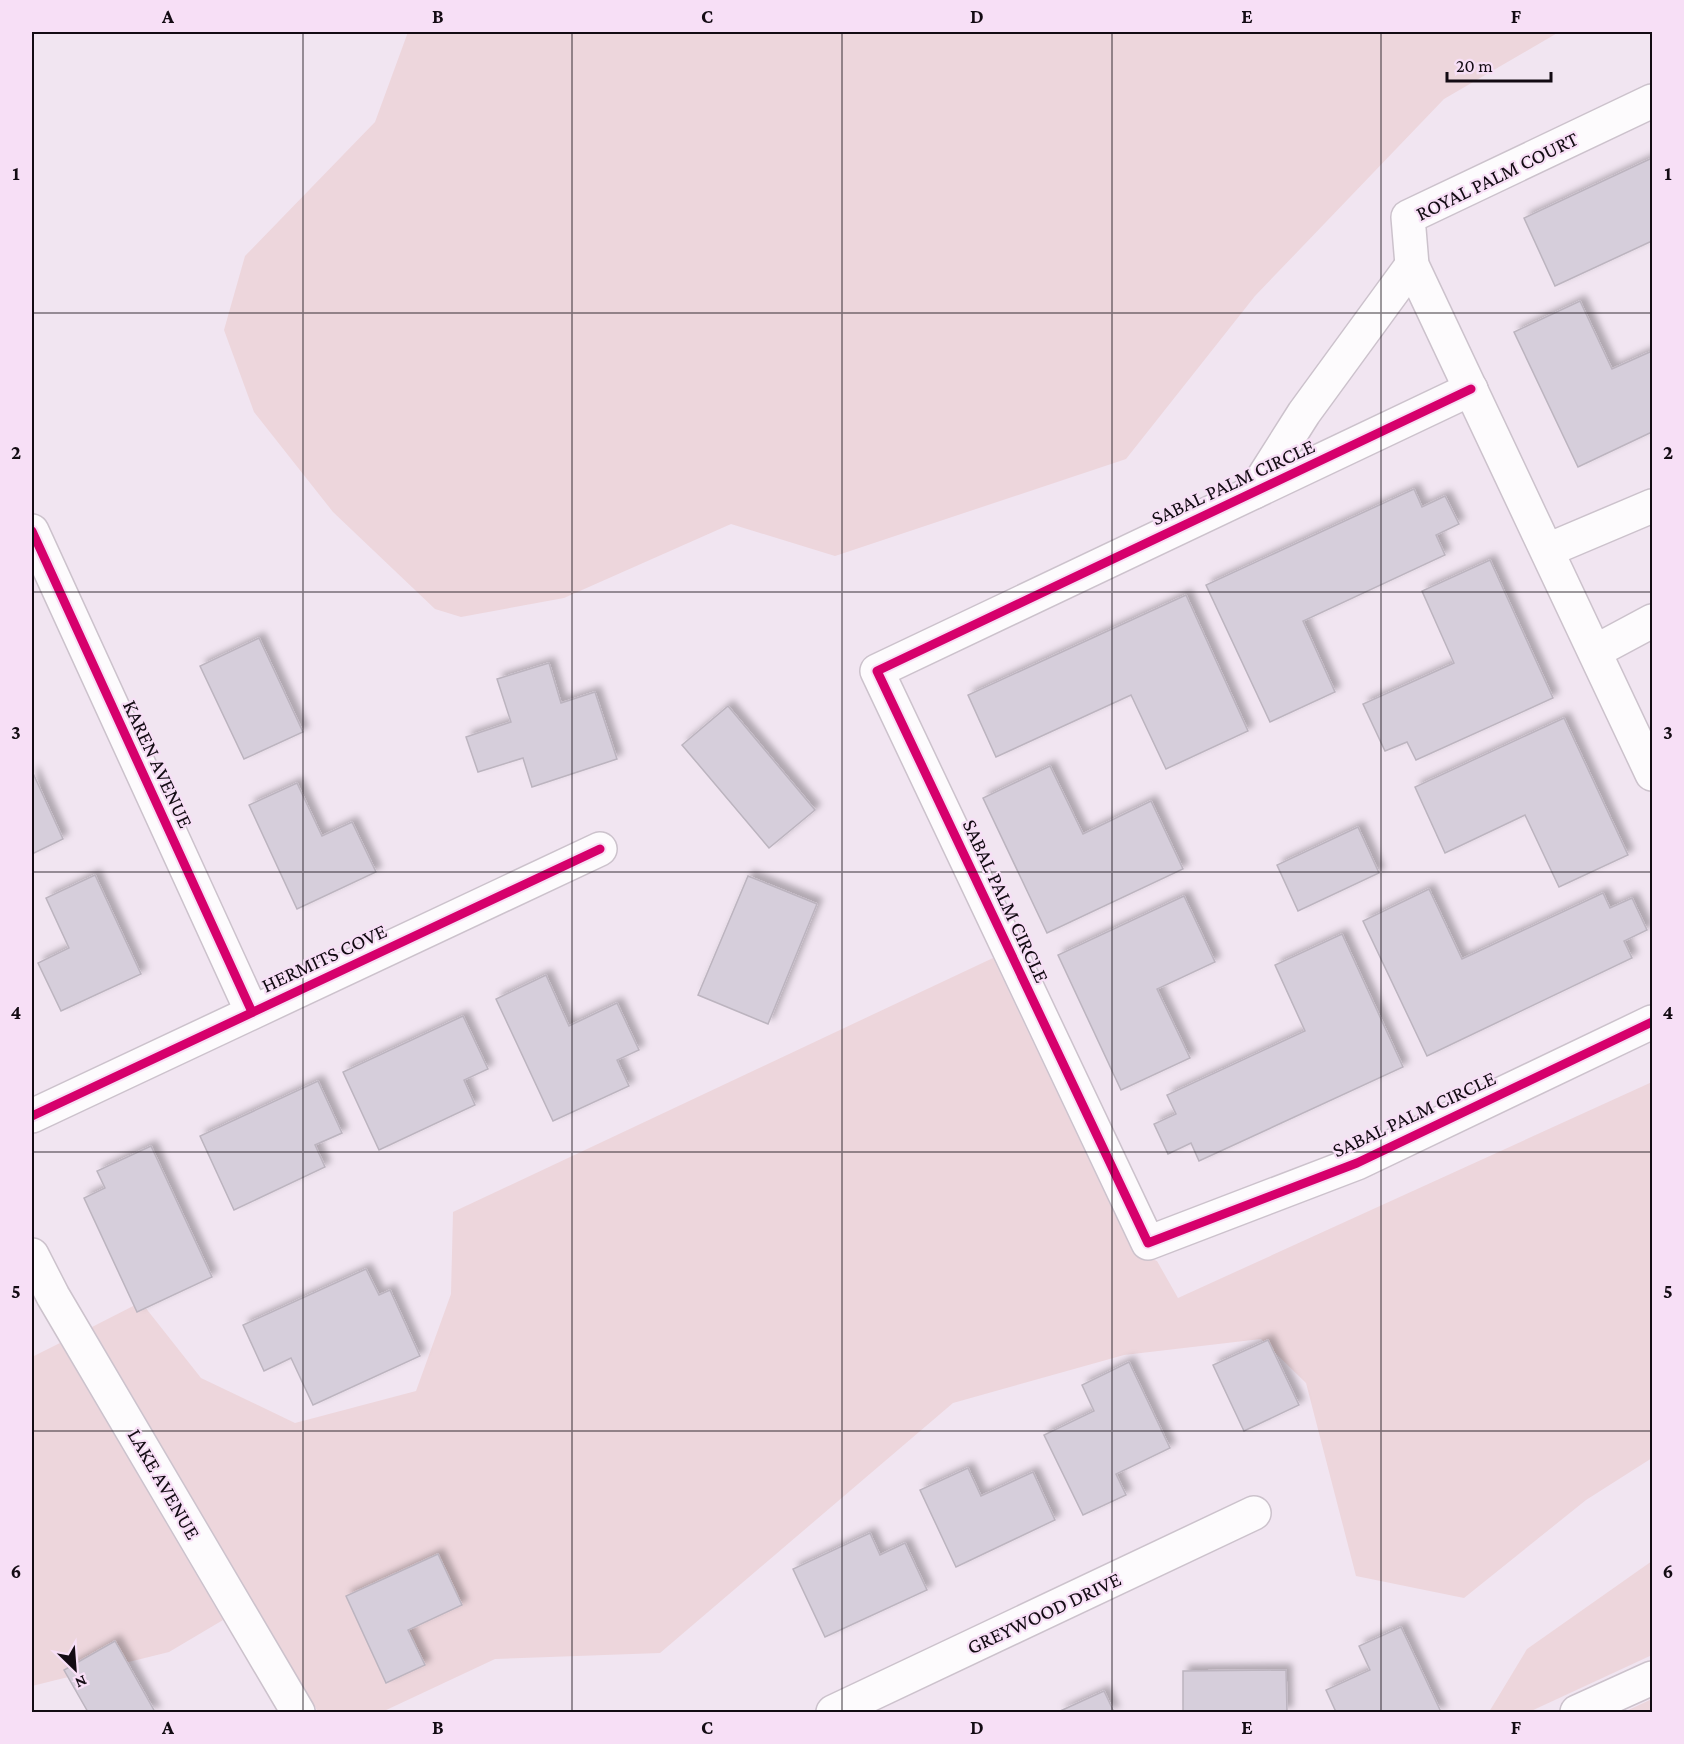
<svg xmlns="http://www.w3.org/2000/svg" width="1684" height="1744" font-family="'Crimson Pro',serif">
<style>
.green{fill:#edd6dc}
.building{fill:#d6cedb;stroke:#bcb4bf;stroke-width:1.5;filter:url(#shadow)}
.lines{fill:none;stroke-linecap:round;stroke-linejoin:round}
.minor-casing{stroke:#ccc2cc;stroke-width:36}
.minor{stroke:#fdfbfd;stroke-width:33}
.cycleway-casing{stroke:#f7dff6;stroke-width:13}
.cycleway{stroke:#d6006c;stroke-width:9}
.grid{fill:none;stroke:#130b13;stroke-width:1.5;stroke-opacity:0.55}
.labels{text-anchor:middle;stroke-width:4.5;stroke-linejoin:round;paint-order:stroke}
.street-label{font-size:21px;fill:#130b13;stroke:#f7dff6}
.neatline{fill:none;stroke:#130b13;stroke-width:2}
.grid-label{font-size:20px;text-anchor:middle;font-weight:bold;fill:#130b13}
</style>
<defs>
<filter id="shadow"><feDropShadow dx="5.5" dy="-5.5" stdDeviation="3" flood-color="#0004"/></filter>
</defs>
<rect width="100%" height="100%" fill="#f1e5f1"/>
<g class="green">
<path d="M408,32H1559L1444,99L1255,296L1126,459L835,556L731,524L564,598L461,617L435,609L333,512L254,412L224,330L245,256L375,122Z"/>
<path d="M993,958L1132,1251L1157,1261L1178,1298L1652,1082V1458L1586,1500L1464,1598L1356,1576L1306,1383L1261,1339L1124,1355L953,1403L660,1653L495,1659L382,1712H318L92,1327L141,1302L201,1378L295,1423L416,1391L451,1294L453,1212Z"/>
<path d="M60,1343L223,1620L169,1652L32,1686V1357Z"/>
<path d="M1652,1561V1655L1529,1712H1489L1527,1649Z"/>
<path d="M1652,1699V1712H1624Z"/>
</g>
<g class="building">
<path d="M1652,158V241L1555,286L1524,218Z"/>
<path d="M1580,301L1612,369L1652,351V432L1578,467L1514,332Z"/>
<path d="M1414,489L1422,507L1445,496L1459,524L1436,535L1445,555L1303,621L1335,692L1270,722L1206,585Z"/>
<path d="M1490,560L1553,698L1416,760L1407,742L1385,751L1363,704L1454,663L1422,591Z"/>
<path d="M1186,595L1248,731L1166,769L1131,695L996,757L968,695Z"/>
<path d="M259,638L303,732L244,759L200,666Z"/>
<path d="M549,663L561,703L595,692L617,759L532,787L523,758L478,772L466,737L511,722L497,679Z"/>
<path d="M728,706L815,810L769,848L682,745Z"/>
<path d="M1564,718L1628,855L1559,887L1525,815L1445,853L1415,787Z"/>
<path d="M1050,766L1083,834L1151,801L1183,869L1047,933L983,798Z"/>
<path d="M32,771L63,839L32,854Z"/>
<path d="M297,783L322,836L352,822L376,872L297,909L249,805Z"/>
<path d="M1358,827L1379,873L1298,911L1277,865Z"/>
<path d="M95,875L141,974L61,1011L38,963L69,948L46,898Z"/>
<path d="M748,876L817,904L768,1024L698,995Z"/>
<path d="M1429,889L1462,959L1603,893L1610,908L1632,898L1647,930L1624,941L1632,958L1427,1056L1363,921Z"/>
<path d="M1184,896L1215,962L1157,989L1190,1058L1121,1090L1058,955Z"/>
<path d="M1342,934L1403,1067L1199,1161L1191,1143L1168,1154L1154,1124L1176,1114L1167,1095L1305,1031L1275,965Z"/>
<path d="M546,975L569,1026L617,1003L639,1050L617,1060L629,1086L553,1121L496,999Z"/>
<path d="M463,1016L488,1069L464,1080L475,1105L379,1150L343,1072Z"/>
<path d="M318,1081L342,1133L315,1145L325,1167L234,1210L200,1136Z"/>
<path d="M151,1146L212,1277L137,1312L84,1198L105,1188L97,1171Z"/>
<path d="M366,1269L379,1295L390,1290L420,1356L313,1405L291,1358L264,1371L243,1325Z"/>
<path d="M1268,1340L1299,1405L1244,1431L1213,1365Z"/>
<path d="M1129,1362L1170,1448L1116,1474L1126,1495L1083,1515L1044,1435L1094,1411L1082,1385Z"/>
<path d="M968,1468L981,1496L1033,1472L1055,1520L956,1567L920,1490Z"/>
<path d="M870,1533L880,1555L905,1543L927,1590L825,1637L793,1569Z"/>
<path d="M438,1554L462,1605L408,1630L425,1665L386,1683L346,1596Z"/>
<path d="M1401,1627L1441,1712H1336L1326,1690L1370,1670L1359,1646Z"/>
<path d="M115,1641L155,1712H88L64,1670Z"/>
<path d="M1286,1670L1287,1712H1183V1671Z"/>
<path d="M1104,1691L1114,1712H1058Z"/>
</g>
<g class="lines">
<g class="minor-casing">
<g id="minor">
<path d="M1652,101L1408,217L1412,265L1652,774"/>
<path d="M1471,389L877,671L1148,1243L1357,1163L1652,1022"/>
<path d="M1254,492L1304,413L1412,265"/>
<path d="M32,531L252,1012"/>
<path d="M1548,550L1652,506"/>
<path d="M1596,651L1652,621"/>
<path d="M32,1116L600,849"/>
<path d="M32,1255L53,1296L298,1712"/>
<path d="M833,1712L1254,1513"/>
<path d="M1577,1712L1652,1678"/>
</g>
</g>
<use href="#minor" class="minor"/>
<g class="cycleway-casing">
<g id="cycleway">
<path d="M1471,389L877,671L1148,1243L1357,1163L1652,1022"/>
<path d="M32,531L252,1012"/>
<path d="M32,1116L600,849"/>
</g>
</g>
<use href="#cycleway" class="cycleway"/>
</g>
<path class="grid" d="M303,32V1712M572,32V1712M842,32V1712M1112,32V1712M1381,32V1712M32,313H1652M32,592H1652M32,872H1652M32,1152H1652M32,1431H1652"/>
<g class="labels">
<g class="street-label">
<text transform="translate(1497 176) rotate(-26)" y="7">ROYAL PALM COURT</text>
<text transform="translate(1233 482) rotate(-25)" y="7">SABAL PALM CIRCLE</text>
<text transform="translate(158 764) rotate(65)" y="7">KAREN AVENUE</text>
<text transform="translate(1006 901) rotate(65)" y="7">SABAL PALM CIRCLE</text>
<text transform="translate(324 958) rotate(-25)" y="7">HERMITS COVE</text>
<text transform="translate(1414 1114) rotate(-25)" y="7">SABAL PALM CIRCLE</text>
<text transform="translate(164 1484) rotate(60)" y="7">LAKE AVENUE</text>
<text transform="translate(1044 1613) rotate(-25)" y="7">GREYWOOD DRIVE</text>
</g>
</g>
<rect width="1684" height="1744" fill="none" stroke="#f7dff6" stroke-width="66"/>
<g transform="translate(75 1669) rotate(155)" stroke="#f7dff6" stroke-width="4.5" paint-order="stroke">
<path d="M0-4.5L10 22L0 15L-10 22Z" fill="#130b13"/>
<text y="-9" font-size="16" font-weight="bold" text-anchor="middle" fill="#130b13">N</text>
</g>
<path d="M1447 72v9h104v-9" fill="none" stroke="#130b13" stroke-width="3"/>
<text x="1456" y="72" font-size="18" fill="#130b13" stroke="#f7dff6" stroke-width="4.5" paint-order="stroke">20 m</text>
<rect x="33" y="33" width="1618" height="1678" class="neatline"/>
<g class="grid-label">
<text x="168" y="23">A</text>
<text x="438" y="23">B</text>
<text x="707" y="23">C</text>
<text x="977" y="23">D</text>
<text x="1247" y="23">E</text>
<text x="1516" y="23">F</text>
<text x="16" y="180">1</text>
<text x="1668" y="180">1</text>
<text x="16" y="459">2</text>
<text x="1668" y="459">2</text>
<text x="16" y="739">3</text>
<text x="1668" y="739">3</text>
<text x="16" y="1019">4</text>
<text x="1668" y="1019">4</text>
<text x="16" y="1298">5</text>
<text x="1668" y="1298">5</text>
<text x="16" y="1578">6</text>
<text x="1668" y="1578">6</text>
<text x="168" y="1734">A</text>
<text x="438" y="1734">B</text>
<text x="707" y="1734">C</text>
<text x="977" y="1734">D</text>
<text x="1247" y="1734">E</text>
<text x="1516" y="1734">F</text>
</g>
</svg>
